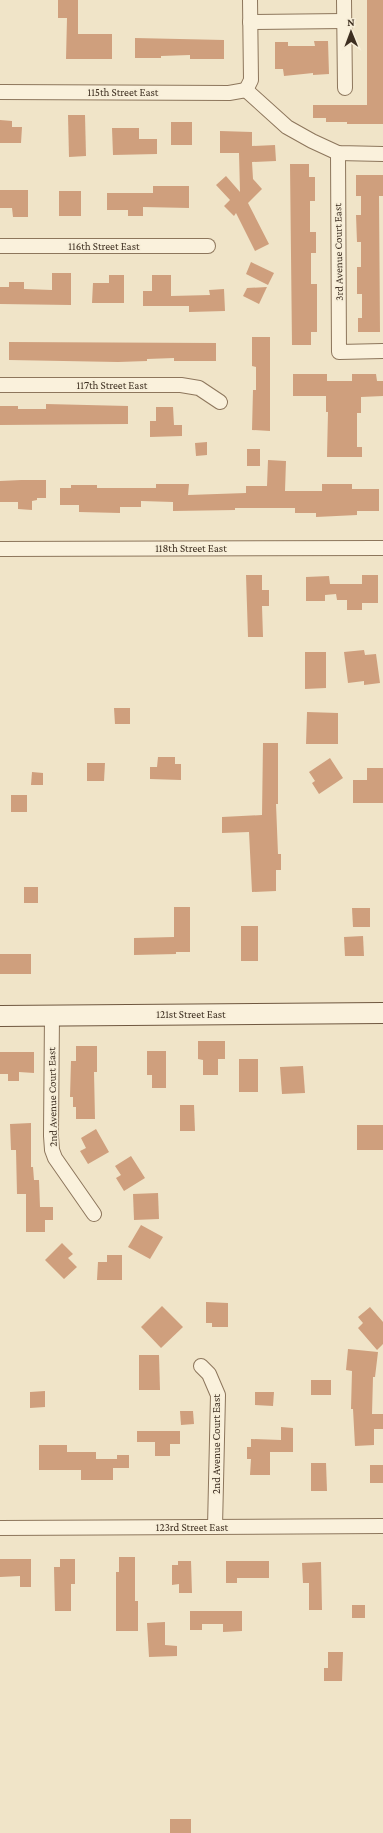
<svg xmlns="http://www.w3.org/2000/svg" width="383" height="1833" font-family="'Crimson Pro',serif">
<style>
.building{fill:#cf9f7d}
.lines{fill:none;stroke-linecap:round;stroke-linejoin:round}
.street-casing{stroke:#8d765c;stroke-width:16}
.secondary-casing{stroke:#6f573f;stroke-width:22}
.street{stroke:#faf1dc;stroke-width:14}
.secondary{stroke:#faf1dc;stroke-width:20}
.labels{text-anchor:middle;stroke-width:3.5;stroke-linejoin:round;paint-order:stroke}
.street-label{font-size:11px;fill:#3d2e20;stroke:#f7eed8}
</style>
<rect width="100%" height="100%" fill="#f0e4c8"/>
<g class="building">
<path d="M58,0H78V34H112V59H66L67,18H58Z"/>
<path d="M367,0H383V124H347V122H326V118H313V105H367Z"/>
<path d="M135,38L224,40V59H190V55L161,56V58H135Z"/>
<path d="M314,41H328L329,74L313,75V73L284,76L283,69H275V42H288V46H315Z"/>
<path d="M68,115H85L86,156L69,157Z"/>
<path d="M0,120L12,121V127H22L21,143H0Z"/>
<rect x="171" y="122" width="21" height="23"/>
<path d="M112,128H139V139H157V154L113,155Z"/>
<path d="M220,131L252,132V146L275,145L276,161L252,162L253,179L262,189L248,203L269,244L255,251L236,213L234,216L224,206L230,200L216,185L226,176L240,192L239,153H220Z"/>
<path d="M290,164H309V177H315V201H310V232H316V253H311V284H317V332H311V345H292Z"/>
<path d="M356,175H383V196H379L380,332H358V318H362V294H357V267H361V242H357L356,215H361V196H356Z"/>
<path d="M153,186H189V208L143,207V216H128V210H107V193H153Z"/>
<path d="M0,190H28V217H13L12,208H0Z"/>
<rect x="59" y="191" width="22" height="25"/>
<path d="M251,262L274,273L268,285L246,274Z"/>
<path d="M52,273H71V305L0,304V287H9V282H24V289L52,290Z"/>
<path d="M109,275H124V303H92L93,283H109Z"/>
<path d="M152,275H171V296L210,295L209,290L224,289L225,311L189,312V306H143V291H152Z"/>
<path d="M267,287L259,304L243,296L247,288Z"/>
<path d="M252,337H270V431L252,430L253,390H256V367L252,366Z"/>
<path d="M9,342L216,343V361H174V358L147,359V361L118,362L9,360Z"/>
<path d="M293,374H327V381H352V374H376L377,381H383V396L361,397V413H357V447H362V457H327L328,412H326V396H293Z"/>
<path d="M46,404L128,406V424L0,425V406H18V409H46Z"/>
<path d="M156,407H173L174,425H182V436L150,437V421H156Z"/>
<path d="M207,442V455L196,456L195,443Z"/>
<rect x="247" y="449" width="13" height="17"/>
<path d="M268,460L286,461L285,491H322V484H352V489H379V511H357V515L316,517V513H295V508H235V510L173,511V502L141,501V507H120V513L79,512V505H60V488H71V485H97V488H156V484H189L188,495L246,493V486H267Z"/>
<path d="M21,480H46V498H37V500L32,501V510L18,509V502H0V481Z"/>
<path d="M246,575H262V590H269V606H262L263,637H248Z"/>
<path d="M362,575H378V603H362V610H347V600H337L336,594L325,595V601H306V577L329,576L330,584H362Z"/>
<path d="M364,650L365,655L376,654L380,683L364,685V681L348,683L344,652Z"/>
<path d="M305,652H326V688L305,689Z"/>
<path d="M114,708H130V724H115Z"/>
<path d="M307,712L338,713V744H306Z"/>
<path d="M263,743H278V804H276L278,854H281V870H276V891L252,892L249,832L222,833V817L262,815Z"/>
<path d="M158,757H175V764H181V780L150,779V767H157Z"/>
<path d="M330,758L343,778L319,794L312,783L315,781L309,772Z"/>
<path d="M87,763H105L104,781H87Z"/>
<path d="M367,768H383V803H353V780H367Z"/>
<path d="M32,772L43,773V785H31Z"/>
<rect x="11" y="795" width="16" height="17"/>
<rect x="24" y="887" width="14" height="16"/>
<path d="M174,907H190V952H176V954L134,955V938L174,937Z"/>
<path d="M352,908H370V927H353Z"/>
<rect x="241" y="926" width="17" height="35"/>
<path d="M363,936L364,956H345L344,937Z"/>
<rect x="0" y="954" width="31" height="20"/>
<path d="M198,1041H225V1059H218V1075H203V1060L198,1059Z"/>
<path d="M76,1046H97V1072H94L95,1119H76V1107H73V1097H70L71,1061H76Z"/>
<path d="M147,1051H166V1088H152V1075H147Z"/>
<path d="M0,1052H34V1073L19,1072V1081H8V1074H0Z"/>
<rect x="239" y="1059" width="19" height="33"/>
<path d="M303,1066L305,1093L282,1094L280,1067Z"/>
<path d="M180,1105H194L195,1131H180Z"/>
<path d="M31,1123V1167H33L34,1180H39L40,1207H53V1220H45V1232H26V1194H17L16,1150H11L10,1124Z"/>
<rect x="357" y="1125" width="26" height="25"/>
<path d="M96,1129L109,1152L88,1164L80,1151L86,1148L81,1138Z"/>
<path d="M131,1156L145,1178L124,1191L116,1178L121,1175L115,1166Z"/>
<path d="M158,1193L159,1219L134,1220L133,1194Z"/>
<path d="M141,1225L163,1237L150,1259L128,1247Z"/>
<path d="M62,1243L73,1254L68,1258L77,1267L64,1279L45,1260Z"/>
<path d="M107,1255H122V1280H97L98,1262H107Z"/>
<path d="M206,1302L228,1303V1327H212V1323H206Z"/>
<path d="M162,1306L183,1327L161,1348L141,1327Z"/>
<path d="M370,1307L383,1322V1344L377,1350L358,1328L363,1323L358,1317Z"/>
<path d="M348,1349L378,1352L375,1377H373L372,1414H383V1429H374V1445L355,1446L353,1409H351L352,1371L346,1370Z"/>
<path d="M139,1355H159L160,1390H139Z"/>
<rect x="311" y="1380" width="20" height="15"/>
<path d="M45,1391V1407L30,1408V1392Z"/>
<path d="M255,1392H274L273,1406L255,1405Z"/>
<path d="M180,1411H193L194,1424L181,1425Z"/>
<path d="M281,1427L293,1428V1452H270V1475H250L251,1459H247V1447H251V1439L281,1440Z"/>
<path d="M137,1431H180V1444H170V1456H155V1442H137Z"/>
<path d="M39,1445H67V1452H96V1459H117V1455H129V1468H113V1480H81V1470H39Z"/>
<path d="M311,1463H326L327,1491H311Z"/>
<rect x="370" y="1465" width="13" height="18"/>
<path d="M119,1557H135V1601H138V1631H116V1572H119Z"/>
<path d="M0,1559H31V1587H20V1576L0,1577Z"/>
<path d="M60,1559H75V1584H71V1611H55L54,1567H60Z"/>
<path d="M178,1561H191L192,1593H179V1584L172,1585V1565H178Z"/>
<path d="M226,1561H269V1578H237V1583H226Z"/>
<path d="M321,1562L322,1610H309V1583H303L302,1563Z"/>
<rect x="352" y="1605" width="13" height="13"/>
<path d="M190,1611H242V1631L223,1632V1624H202V1630H190Z"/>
<path d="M165,1622V1645L177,1646V1656L149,1657L147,1623Z"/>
<path d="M328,1652H343L342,1681H324V1668H328Z"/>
<rect x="170" y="1819" width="21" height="14"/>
</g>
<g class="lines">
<g class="street-casing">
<g id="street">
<path d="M344,0L345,88"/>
<path d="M250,22L344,21"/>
<path d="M246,90L287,127L312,141L338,153L383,154"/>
<path d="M246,90L251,80L250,0"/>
<path d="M0,92L229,93L246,90"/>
<path d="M338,153L339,352L383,351"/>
<path d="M0,246H208"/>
<path d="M0,385H181L199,388L220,402"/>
<path d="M0,549L383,548"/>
<path d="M52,1015L51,1136L52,1150L55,1158L94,1214"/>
<path d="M201,1366L209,1374L218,1395L215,1527"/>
<path d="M0,1528L383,1526"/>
</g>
</g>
<g class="secondary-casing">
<path id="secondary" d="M0,1016L383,1013"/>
</g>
<use href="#street" class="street"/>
<use href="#secondary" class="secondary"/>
</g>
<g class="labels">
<g class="street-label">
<text x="123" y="96">115th Street East</text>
<text x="104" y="250">116th Street East</text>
<text transform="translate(338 252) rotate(-91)" y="4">3rd Avenue Court East</text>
<text x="112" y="389">117th Street East</text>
<text x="191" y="552">118th Street East</text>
<text x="191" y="1018">121st Street East</text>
<text transform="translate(52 1097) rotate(-91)" y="4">2nd Avenue Court East</text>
<text transform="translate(216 1444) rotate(-90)" y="4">2nd Avenue Court East</text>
<text x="192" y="1531">123rd Street East</text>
</g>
</g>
<g transform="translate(351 32) rotate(359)" stroke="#f7eed8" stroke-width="3" paint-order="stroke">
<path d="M0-3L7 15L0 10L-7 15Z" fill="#3d2e20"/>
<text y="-6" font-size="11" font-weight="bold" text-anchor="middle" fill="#3d2e20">N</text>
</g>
</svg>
